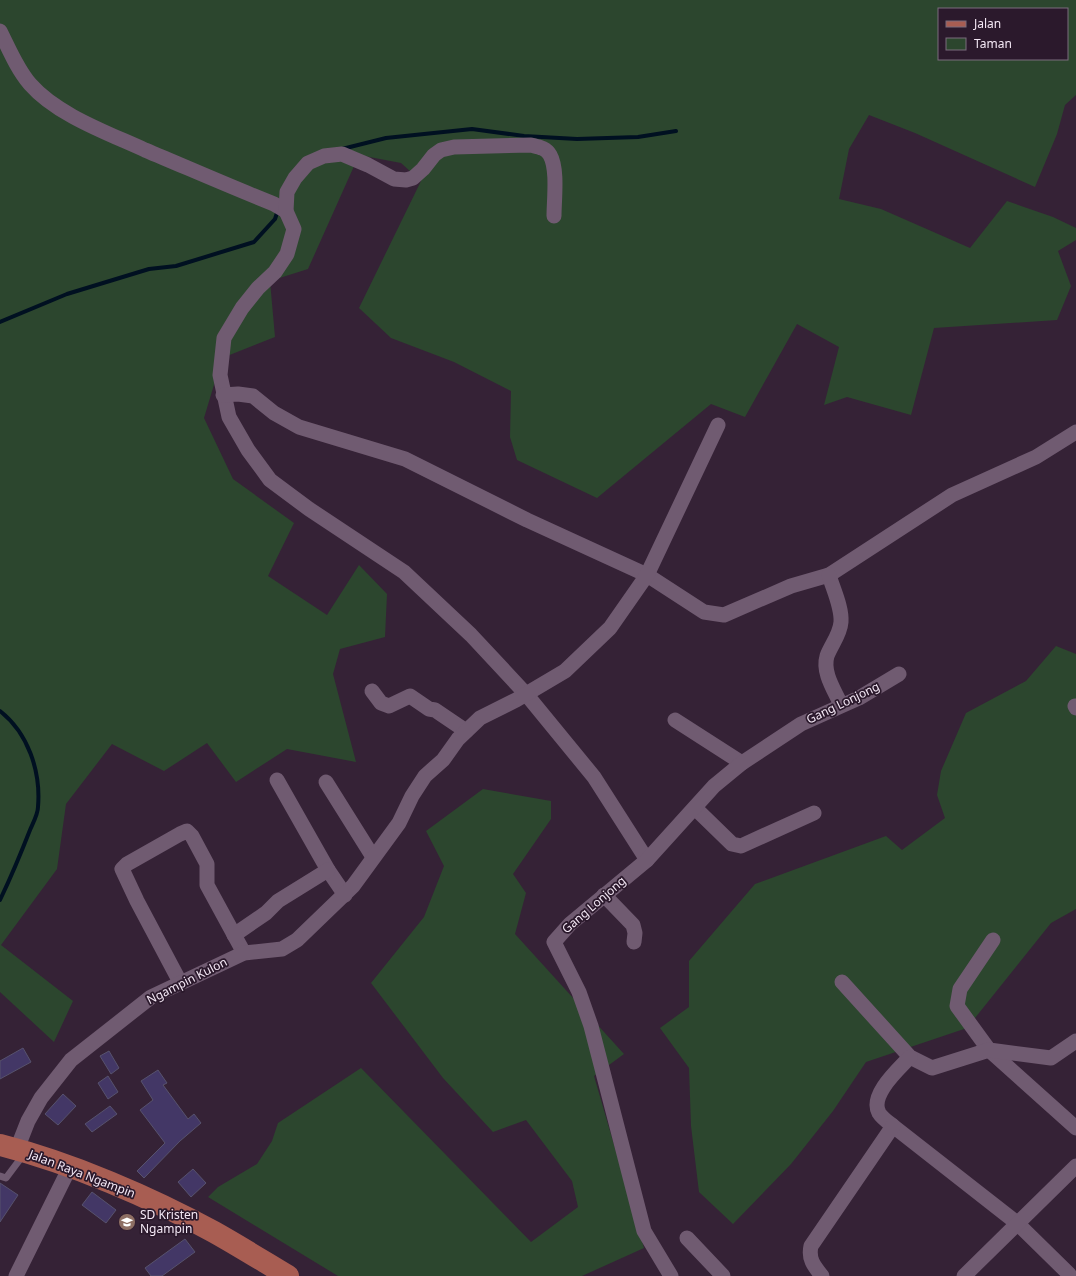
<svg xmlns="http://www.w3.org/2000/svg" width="1076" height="1276" font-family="'Noto Sans',sans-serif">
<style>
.green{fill:#2c462e;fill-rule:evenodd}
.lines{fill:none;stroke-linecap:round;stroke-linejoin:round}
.stream{stroke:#001021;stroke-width:4}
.building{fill:#433766;stroke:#57526d}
.lane{stroke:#705b71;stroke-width:7}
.street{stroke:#705b71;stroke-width:15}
.primary{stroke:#a85d52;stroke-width:22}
.labels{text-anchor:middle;stroke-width:3.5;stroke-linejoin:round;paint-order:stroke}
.street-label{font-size:12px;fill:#f4e8f5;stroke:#2b192c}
.poi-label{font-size:12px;fill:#f4e8f5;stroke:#2b192c;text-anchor:start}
</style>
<rect width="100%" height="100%" fill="#352236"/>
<g class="green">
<path d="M0,0H1076V95L1065,105L1057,134L1035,187L915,133L869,115L849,149L839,199L881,209L970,248L1007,201L1053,217L1076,228V240L1058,251L1071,286L1057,320L934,328L911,415L847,397L824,405L839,347L797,324L745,417L711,404L597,498L517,460L510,437L511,391L454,362L391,338L359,308L421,181L401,163L359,155L308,269L270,281L275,337L222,358L204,418L233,479L294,523L268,576L327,615L359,565L387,594L385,637L340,649L333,674L356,762L287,749L236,782L207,743L164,771L112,744L66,804L57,869L1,945L73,1001L54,1042L0,992ZM939,9H1067V59H939Z"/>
<path d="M1056,646L1076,654V909L1051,923L967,1028L866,1062L833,1111L791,1164L733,1224L699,1192L691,1126L689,1068L660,1028L689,1007V961L755,884L886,836L902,850L945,818L937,795L941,771L966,713L1026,681Z"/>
<path d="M483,789L551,801V819L513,874L526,893L515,934L624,1054L594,1076L644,1248L582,1276H338L208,1197L218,1187L257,1164L272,1141L278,1123L361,1068L531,1242L578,1207L572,1181L526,1120L493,1132L443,1078L371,983L424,917L444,866L426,831Z"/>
</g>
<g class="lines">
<g class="stream">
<path d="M342,149L386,138L472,129L524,136L577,139L638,137L676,131"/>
<path d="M0,322L67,294L149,269L176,266L254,242L275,219L278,210"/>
<path d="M0,711C28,733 41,771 38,807C38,814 33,823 30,830C21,853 11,877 0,900"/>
</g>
</g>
<g class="building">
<path d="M23,1048L31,1062L0,1079V1061Z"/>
<path d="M109,1051L119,1068L111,1074L100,1056Z"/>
<path d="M158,1070L167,1083L163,1085L188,1119L194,1114L201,1123L180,1141L144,1178L137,1171L165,1143L140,1110L153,1100L141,1081Z"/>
<path d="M108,1076L118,1092L108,1099L98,1083Z"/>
<path d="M63,1094L76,1106L58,1125L45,1114Z"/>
<path d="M110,1106L117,1114L92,1132L85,1124Z"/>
<path d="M193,1169L206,1183L191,1197L178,1182Z"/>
<path d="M0,1183L18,1195L0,1222Z"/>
<path d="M92,1192L116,1210L106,1223L82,1205Z"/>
<path d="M185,1239L195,1252L162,1276H151L145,1268Z"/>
</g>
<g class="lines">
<path class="lane" d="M0,1176L6,1178L24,1154"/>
<g class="street">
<path d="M0,31C9,49 17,69 30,84C57,115 108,133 145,150C188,168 231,187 274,204L286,211"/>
<path d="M554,216C554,200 558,169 550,155C546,148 539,147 531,145L454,147L441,150L434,155L423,169L413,178L406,180L394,179L368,165L342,154L324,156L308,163L295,178L287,192L286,211L294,229L287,254L275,272L258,288L242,308L224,338L220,375L229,417L248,450L270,480L309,509L404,572L471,635L526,694L594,777L647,860"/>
<path d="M223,395L238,394L253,396L274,413L299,427L405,459L527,520L647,575L704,612L724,615L791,586L829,575L952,495L1036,457L1076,432"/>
<path d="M829,575C833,589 842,607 841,622C840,635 831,645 827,656C822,673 835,691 841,705"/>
<path d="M372,691L381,703L389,706L410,696L429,709L435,710L466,731"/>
<path d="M1075,706L1076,708"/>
<path d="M675,720L742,763"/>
<path d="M277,780L328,870L345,895"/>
<path d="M326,782L373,857"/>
<path d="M695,808L732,844L741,846L814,813"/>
<path d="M604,895L633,925L635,933L634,942"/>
<path d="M234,935L266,913L278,901L328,870"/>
<path d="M993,940L960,989L957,1006L989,1050L1076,1128"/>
<path d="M180,982L137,901L122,869L127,864L180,834L187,831L192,836L207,864V885L244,953"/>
<path d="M842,982L910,1057L932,1068L989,1050L1051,1058L1076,1041"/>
<path d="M910,1057C899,1069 869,1095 879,1113C882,1118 888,1122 893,1126L1017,1223L1069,1274"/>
<path d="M17,1149L28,1121L41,1098L71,1060L151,997L244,953L282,949L297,940L353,886L399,823L412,796L425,776L443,760L458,739L480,718L516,700L565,671L610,628L647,575L718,425"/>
<path d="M687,1238L723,1276"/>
<path d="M16,1276L70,1167"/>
<path d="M671,1276L644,1231L591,1026L579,992L554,942L570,924L647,860L714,786L742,763L801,724L859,698L899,674"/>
<path d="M822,1276C814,1266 808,1259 811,1246L893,1126"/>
<path d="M964,1276L1076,1166"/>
</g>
<path class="primary" d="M0,1145C71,1163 150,1197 214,1232C239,1246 263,1261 288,1276"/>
</g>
<defs>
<g id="school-disc" transform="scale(0.9)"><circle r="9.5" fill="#8d6e63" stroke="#2b192c"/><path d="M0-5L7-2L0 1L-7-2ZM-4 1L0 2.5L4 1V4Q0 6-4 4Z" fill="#fff"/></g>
</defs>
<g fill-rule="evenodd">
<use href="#school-disc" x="127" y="1222"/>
</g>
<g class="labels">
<g class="street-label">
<text transform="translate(843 703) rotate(-26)" y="4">Gang Lonjong</text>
<text transform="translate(594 905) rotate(-41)" y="4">Gang Lonjong</text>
<text transform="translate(187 981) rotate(-27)" y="4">Ngampin Kulon</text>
<text transform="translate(82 1174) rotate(21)" y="4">Jalan Raya Ngampin</text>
</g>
<g class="poi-label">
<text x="140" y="1219">SD Kristen<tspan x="140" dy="14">Ngampin</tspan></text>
</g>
</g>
<rect x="938" y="8" width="130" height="52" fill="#2b192c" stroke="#7b6c7c"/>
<rect x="946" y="21" width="20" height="6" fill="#a85d52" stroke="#7b6c7c"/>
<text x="974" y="28" font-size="12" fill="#f4e8f5">Jalan</text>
<rect x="946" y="38" width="20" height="12" fill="#2c462e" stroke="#7b6c7c"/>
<text x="974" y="48" font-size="12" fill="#f4e8f5">Taman</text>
</svg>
